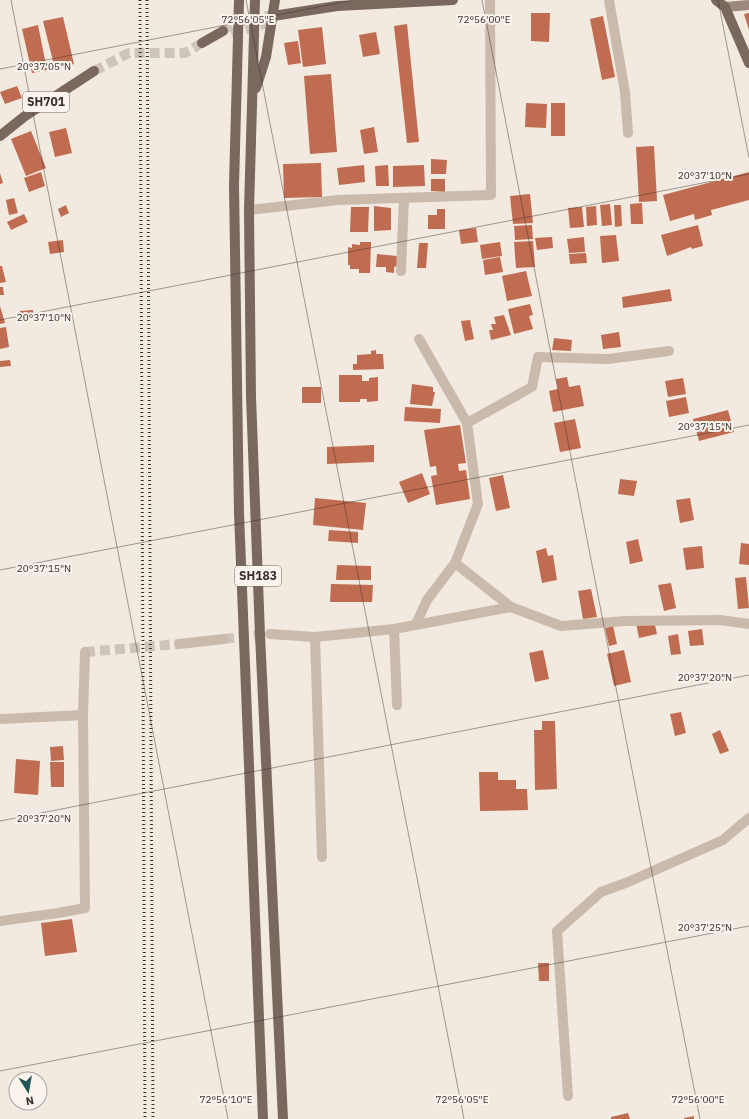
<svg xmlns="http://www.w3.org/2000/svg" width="749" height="1119" font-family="'IBM Plex Sans',sans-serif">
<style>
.building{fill:#c06c50}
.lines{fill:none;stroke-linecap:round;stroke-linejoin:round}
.street-tunnel{stroke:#cdc5bc;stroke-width:10;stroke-dasharray:10 5;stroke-linecap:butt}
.primary-tunnel{stroke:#cdc5bc;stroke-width:10;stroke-dasharray:10 5;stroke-linecap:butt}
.street{stroke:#cabaac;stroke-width:10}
.secondary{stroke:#9e897d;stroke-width:10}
.primary{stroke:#7a675d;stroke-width:10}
.rail{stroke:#392f2b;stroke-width:3;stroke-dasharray:1 3;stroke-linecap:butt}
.ticks{fill:none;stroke:#392f2b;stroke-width:1;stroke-opacity:0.45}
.labels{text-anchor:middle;stroke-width:4;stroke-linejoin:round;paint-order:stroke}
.shield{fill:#faf4ed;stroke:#736a65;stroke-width:1}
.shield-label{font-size:12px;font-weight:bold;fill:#392f2b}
.ticks-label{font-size:10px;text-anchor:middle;fill:#392f2b;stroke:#faf4ed;stroke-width:4;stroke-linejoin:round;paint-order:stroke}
</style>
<rect width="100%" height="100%" fill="#f2eae0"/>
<g class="building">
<path d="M531,13H550L549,42L531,41Z"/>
<path d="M749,13V30L744,14Z"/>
<path d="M603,16L615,77L602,80L590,19Z"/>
<path d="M63,17L74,64L55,69L43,21Z"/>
<path d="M407,24L419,142L407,143L394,26Z"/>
<path d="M38,25L47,70L32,73L22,29Z"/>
<path d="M322,27L326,64L303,67L298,30Z"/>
<path d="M376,32L380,54L363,57L359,35Z"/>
<path d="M298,41L301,63L288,65L284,43Z"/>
<path d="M331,74L337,152L310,154L304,76Z"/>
<path d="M17,86L22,98L5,104L0,92Z"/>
<path d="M526,103L547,104L546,128L525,127Z"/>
<rect x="551" y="103" width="14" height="33"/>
<path d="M374,127L378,152L364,154L360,130Z"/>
<path d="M66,128L72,153L55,157L49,132Z"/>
<path d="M31,131L46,168L26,176L11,139Z"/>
<path d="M654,146L657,201L639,202L636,147Z"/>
<path d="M431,159L447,160L446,174H431Z"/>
<path d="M321,163L322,197L284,198L283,164Z"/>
<path d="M364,165L365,182L339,185L337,168Z"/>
<path d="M388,165L389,186H376L375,166Z"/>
<path d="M424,165L425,186L393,187V166Z"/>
<path d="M41,172L45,186L29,192L24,178Z"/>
<path d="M749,172V200L711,210L712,215L695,220L694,214L670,221L663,195Z"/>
<path d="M0,173L3,183L0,184Z"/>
<path d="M431,179H445V192L431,191Z"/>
<path d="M530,194L533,223L513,224L510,196Z"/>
<path d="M14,198L18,213L9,215L6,200Z"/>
<path d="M642,203L643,224H631L630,204Z"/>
<path d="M610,204L612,225L602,226L600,205Z"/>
<path d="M66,205L69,213L61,217L58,209Z"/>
<path d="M614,205H621L622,226L615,227Z"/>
<path d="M374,206L391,208V230L374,231Z"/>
<path d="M596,206L597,225L587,226L586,207Z"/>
<path d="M351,207H369L368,232H350Z"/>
<path d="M582,207L584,227L570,228L568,208Z"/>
<path d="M437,209H445V229H428V215H437Z"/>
<path d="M24,214L28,222L11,230L7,222Z"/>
<path d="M532,225L533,239L515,240L514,226Z"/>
<path d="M698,225L703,246L692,249L691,247L667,256L661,235Z"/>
<path d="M476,228L478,242L461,244L459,230Z"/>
<path d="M616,235L619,261L602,263L600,236Z"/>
<path d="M552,237L553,248L537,250L535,238Z"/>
<path d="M584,237L585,252L569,253L567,239Z"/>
<path d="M63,240L64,252L50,254L48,242Z"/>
<path d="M533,241L535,267L516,268L514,242Z"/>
<path d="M360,242H371L370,273H359V269H350V265H348V247L352,248V244L360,245Z"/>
<path d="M500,242L502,256L482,259L480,245Z"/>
<path d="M419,243H428L426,268H417Z"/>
<path d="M586,253L587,263L570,264L569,254Z"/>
<path d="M377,254L397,256V266L394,267V273L386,272V267H376Z"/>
<path d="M500,257L503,272L485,275L483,260Z"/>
<path d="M0,266H2L6,282L0,283Z"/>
<path d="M526,271L532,296L507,301L502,276Z"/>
<path d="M0,287H3L4,295H0Z"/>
<path d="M670,289L672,301L623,308L622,297Z"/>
<path d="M530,304L533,315L529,316L533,329L514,334L508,309Z"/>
<path d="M0,306L5,323L0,324Z"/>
<path d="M33,310L34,318L21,320L20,311Z"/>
<path d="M504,315L511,335L491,340L489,330H493L491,324H496L494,317Z"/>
<path d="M470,320L474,339L465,341L461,321Z"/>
<path d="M6,327L9,347L0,349V328Z"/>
<path d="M619,332L621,347L603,349L601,335Z"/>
<path d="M554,338L572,340L571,351L552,350Z"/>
<path d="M376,350V354H383L384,369L353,370V364H357V355L371,354V351Z"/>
<path d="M10,360L11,366L0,367V361Z"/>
<path d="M339,375H362V381H369V378L378,377V401L367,402V399H360V402H339Z"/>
<path d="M567,377L569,387L580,385L584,406L553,412L549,391L558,389L556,379Z"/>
<path d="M683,378L686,394L668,397L665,381Z"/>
<path d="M412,384L433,387V392H435L432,406L410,404Z"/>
<rect x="302" y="387" width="19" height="16"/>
<path d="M686,397L689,413L669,417L666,401Z"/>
<path d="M405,407L441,409L440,423L404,421Z"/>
<path d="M728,410L734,432L699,441L693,419Z"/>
<path d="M575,419L581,448L560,452L554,423Z"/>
<path d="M460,425L466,463L458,464L459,471L466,470L470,499L436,505L431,476L437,475L436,466L430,467L424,430Z"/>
<path d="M374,445V462L327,464V447Z"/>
<path d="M422,473L430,494L408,503L399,482Z"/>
<path d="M503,475L510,508L496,511L489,478Z"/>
<path d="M620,479L637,481L634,496L618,494Z"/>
<path d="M315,498L366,503L363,530L313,525Z"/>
<path d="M690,498L694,520L680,523L676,500Z"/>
<path d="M329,530L358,532V543L328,541Z"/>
<path d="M638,539L643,561L630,564L626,542Z"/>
<path d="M741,543L749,544V565L739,564Z"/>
<path d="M702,546L704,568L686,570L683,548Z"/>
<path d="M546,548L548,556L553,555L557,580L542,583L536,551Z"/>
<path d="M337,565L371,566V580H336Z"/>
<path d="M746,577L749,608L738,609L735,578Z"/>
<path d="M671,583L676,608L664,611L658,585Z"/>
<path d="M331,584L373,585L372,602H330Z"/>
<path d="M591,589L597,617L583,619L578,591Z"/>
<path d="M636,623L655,625L657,634L639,638Z"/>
<path d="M613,626L617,644L609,646L605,628Z"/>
<path d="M702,629L704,645L690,646L688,631Z"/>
<path d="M678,634L681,654L671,655L668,636Z"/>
<path d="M543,650L549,679L535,682L529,653Z"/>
<path d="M624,650L631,682L614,686L607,654Z"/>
<path d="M681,712L686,733L675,736L670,714Z"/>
<path d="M542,721H555L557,789L535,790L534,730H542Z"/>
<path d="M720,730L729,751L720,754L712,734Z"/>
<path d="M63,746L64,760L51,761L50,747Z"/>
<path d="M16,759L40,761L38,795L14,793Z"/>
<path d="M50,762H64V787H51Z"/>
<path d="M479,772H498V780H516V789H527L528,810L480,811Z"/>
<path d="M72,919L77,952L45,956L41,923Z"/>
<path d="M538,963H549V981H539Z"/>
<path d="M628,1113L630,1119H611V1117Z"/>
<path d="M694,1116V1119H684V1118Z"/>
</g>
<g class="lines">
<g class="street-tunnel">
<path d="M224,639L268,634"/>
<path d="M85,652L179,644"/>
</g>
<g class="primary-tunnel">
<path d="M223,31C235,19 257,15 273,16"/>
<path d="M231,33L264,24L273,16"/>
<path d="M94,71L129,53H185L202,43"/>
</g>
<g class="street">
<path d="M609,0L625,92L628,133"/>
<path d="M249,210L338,200L491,195L490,0"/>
<path d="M401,271L404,198"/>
<path d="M467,423L532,387L538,357L608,359L669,351"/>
<path d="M455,563L511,607L561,626L625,621L720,620L749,624"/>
<path d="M416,624L427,600L455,563L478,504L467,423L419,339"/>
<path d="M394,629L397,705"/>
<path d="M270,634L315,637L394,629L511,607"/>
<path d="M315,637L322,857"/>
<path d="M179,644L224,639"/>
<path d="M0,719L83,715L85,652"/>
<path d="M0,921L58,913L85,908L83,715"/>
<path d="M568,1096L557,931L601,892L628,882L723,840L749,818"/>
</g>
<path class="secondary" d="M725,7L749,5"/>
<g class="primary">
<path d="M239,0L234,185L239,513L263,1119"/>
<path d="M255,0L249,210L251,397L260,635L283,1119"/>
<path d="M716,0L725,7L749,63"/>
<path d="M273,16L337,6L453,0"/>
<path d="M202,43L223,31"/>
<path d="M256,88L266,57L275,0"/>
<path d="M0,136L25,116L94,71"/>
</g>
<g class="rail">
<path d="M140,0L145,1119"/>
<path d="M147,0L153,1119"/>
</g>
</g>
<path class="ticks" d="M11,0L228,1119M246,0L464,1119M482,0L700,1119M718,0L749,158M0,69L354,0M0,320L749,174M0,570L749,425M0,821L749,675M0,1071L749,926"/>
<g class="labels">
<g class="shield">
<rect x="23" y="92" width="46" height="20" rx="3"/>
<rect x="235" y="566" width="46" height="20" rx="3"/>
</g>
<g class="shield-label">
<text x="46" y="106">SH701</text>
<text x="258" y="580">SH183</text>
</g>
</g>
<g class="ticks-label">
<text x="248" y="23">72°56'05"E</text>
<text x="484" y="23">72°56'00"E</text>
<text x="44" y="70">20°37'05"N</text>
<text x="705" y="179">20°37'10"N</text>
<text x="44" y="321">20°37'10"N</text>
<text x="705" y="430">20°37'15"N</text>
<text x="44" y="572">20°37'15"N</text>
<text x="705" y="681">20°37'20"N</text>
<text x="44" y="822">20°37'20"N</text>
<text x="705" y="931">20°37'25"N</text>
<text x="226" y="1103">72°56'10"E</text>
<text x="462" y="1103">72°56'05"E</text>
<text x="698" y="1103">72°56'00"E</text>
</g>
<g transform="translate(28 1091) rotate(169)"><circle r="19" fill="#faf4ed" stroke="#ada59f"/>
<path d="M0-3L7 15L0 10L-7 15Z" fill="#225459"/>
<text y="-6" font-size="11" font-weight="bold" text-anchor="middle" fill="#392f2b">N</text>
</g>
</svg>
